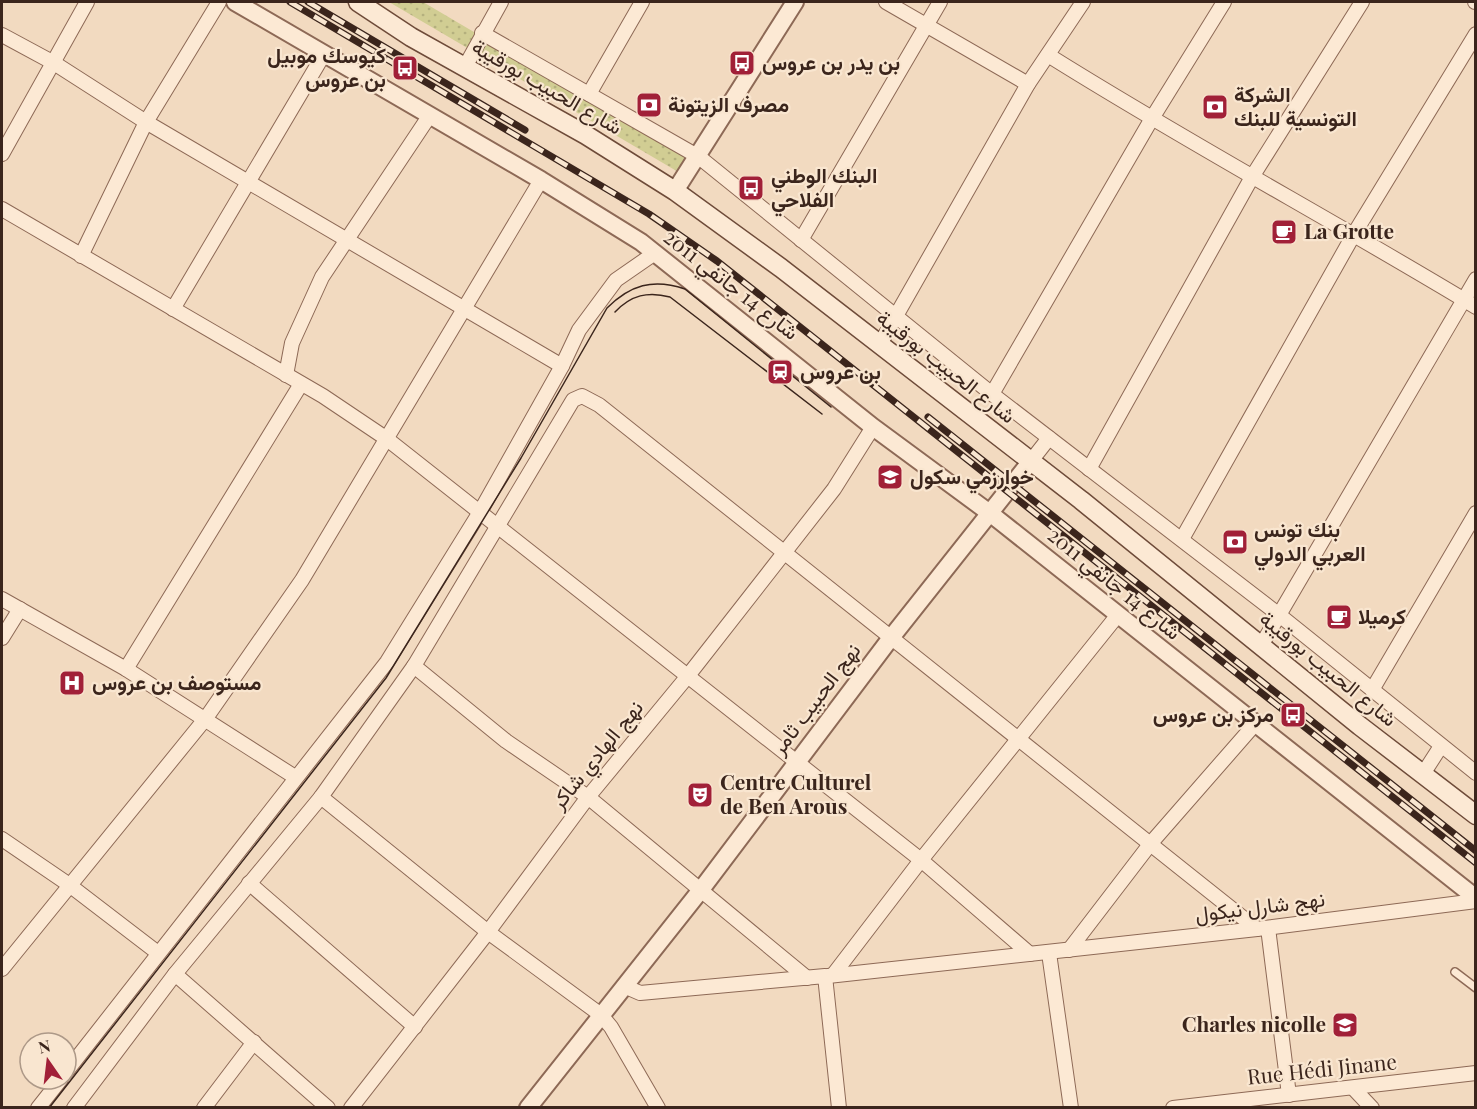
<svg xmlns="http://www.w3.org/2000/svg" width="1477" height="1109" font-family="'Playfair Display',Vazirmatn,serif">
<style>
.grass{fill:url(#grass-dots)}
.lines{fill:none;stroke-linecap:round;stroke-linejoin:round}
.service-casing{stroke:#8d6956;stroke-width:10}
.minor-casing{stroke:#8d6956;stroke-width:16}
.tertiary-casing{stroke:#8d6956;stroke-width:20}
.secondary-casing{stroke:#6e4b39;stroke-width:21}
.service{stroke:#fce9d4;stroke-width:7}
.minor{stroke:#fce9d4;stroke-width:14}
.tertiary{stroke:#fce9d4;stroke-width:16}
.secondary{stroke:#fce9d4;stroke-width:18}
.tram{stroke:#3b251c;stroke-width:1.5}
.rail-casing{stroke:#3b251c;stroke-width:7}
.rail{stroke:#f9e6d0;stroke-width:4.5;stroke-dasharray:14;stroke-linecap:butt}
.labels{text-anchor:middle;stroke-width:4.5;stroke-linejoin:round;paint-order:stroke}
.poi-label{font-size:21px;font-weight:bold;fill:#3b251c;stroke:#f9e6d0;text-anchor:start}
.street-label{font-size:21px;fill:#3b251c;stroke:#f9e6d0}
</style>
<defs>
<pattern id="grass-dots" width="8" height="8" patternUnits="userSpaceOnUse" patternTransform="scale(1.5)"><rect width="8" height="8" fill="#d1cd93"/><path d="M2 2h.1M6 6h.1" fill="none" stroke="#b4b07e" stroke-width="1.8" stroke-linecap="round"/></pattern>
</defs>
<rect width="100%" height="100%" fill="#f2dac0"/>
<path class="grass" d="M389,2H423L689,159L680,173Z"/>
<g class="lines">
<g class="service-casing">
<path id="service" d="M1455,972L1476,988"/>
</g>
<g class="minor-casing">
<g id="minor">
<path d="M886,2L1028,84"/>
<path d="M1475,2H1476"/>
<path d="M482,33L699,157L992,394L1278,614L1476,773"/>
<path d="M2,35L54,63L146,122L562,366"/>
<path d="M1048,55C1188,143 1334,221 1476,307"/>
<path d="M466,65L501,2"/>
<path d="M589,94L642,2"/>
<path d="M2,154L87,2"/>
<path d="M2,209L323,396L387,439L921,860L833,975"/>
<path d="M801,240L940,2"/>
<path d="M81,256L146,122L219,2"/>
<path d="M173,309L324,54"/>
<path d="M880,344L1028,84L1083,2"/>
<path d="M286,375L292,343L322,277L430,115"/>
<path d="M992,394L1151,120L1224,2"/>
<path d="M1031,461L1049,438"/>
<path d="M1089,469L1252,177L1362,2"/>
<path d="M1182,539L1354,234L1476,34"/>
<path d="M2,599L126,669L295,777"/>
<path d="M2,638L20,609"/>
<path d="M1262,644L1476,279"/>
<path d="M414,666L506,741L588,797L807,978"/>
<path d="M126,669L301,384"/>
<path d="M1372,690L1476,513"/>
<path d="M1423,774L1441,746"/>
<path d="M321,797L488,932L601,1015L611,1027L658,1108"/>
<path d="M2,839L68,884L158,953"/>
<path d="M249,883L415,1027"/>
<path d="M1268,928L1289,1095"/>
<path d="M1069,950L1151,843L1255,724"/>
<path d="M1049,953L1071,1108"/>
<path d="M1030,954L921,860L1117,616"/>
<path d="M2,969L206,718L302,580L541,180"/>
<path d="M175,974L328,1108"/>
<path d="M828,976L1257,929L1476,901"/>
<path d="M624,986L640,993L825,976L839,1108"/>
<path d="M66,1072L387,662L480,512L562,366L579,330L616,280L655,253"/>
<path d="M1354,1089L1372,1108"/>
<path d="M38,1108L61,1079"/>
<path d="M74,1108L175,974L321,797L414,666L573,400L582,396L599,405L1257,929"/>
<path d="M204,1108L254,1042"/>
<path d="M351,1108L488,932L588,797L687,677L834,489L873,427"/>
<path d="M1173,1108L1476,1073"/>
</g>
</g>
<g class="tertiary-casing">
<g id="tertiary">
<path d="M235,2L541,180L641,242L873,427L991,514L1476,898"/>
<path d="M675,191L795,2"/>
<path d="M528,1108L700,891L890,639L1031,461"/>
</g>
</g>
<g class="secondary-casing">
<path id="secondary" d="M358,2L411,37L586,135L675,191L781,268L1081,500L1360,726L1476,815"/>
</g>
<use href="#service" class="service"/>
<use href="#minor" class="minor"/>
<use href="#tertiary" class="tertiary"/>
<use href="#secondary" class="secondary"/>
<g class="tram">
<path d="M615,312C631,295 648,291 670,297L822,414"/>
<path d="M49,1108L386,678L521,458L607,308C630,285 653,278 685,289L831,407"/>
</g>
<g class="rail-casing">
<g id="rail">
<path d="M290,2L649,214L717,261L1476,863"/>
<path d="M308,2L525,130"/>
<path d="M928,417L1476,851"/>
</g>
</g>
<use href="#rail" class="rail"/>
</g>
<defs>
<g id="bus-square" transform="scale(1.35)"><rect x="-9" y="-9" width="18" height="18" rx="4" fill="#a12038" stroke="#f9e6d0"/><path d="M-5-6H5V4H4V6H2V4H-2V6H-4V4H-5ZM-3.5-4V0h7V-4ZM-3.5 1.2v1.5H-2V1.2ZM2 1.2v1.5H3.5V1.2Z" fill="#fff"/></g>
<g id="bank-square" transform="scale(1.35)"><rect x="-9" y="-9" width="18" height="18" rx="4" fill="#a12038" stroke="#f9e6d0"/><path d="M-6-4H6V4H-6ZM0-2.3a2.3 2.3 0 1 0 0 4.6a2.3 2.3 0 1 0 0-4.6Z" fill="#fff"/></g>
<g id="cafe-square" transform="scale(1.35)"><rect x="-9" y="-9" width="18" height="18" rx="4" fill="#a12038" stroke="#f9e6d0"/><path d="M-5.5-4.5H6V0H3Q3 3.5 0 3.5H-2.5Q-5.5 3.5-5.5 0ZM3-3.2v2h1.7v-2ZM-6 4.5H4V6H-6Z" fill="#fff"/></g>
<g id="station-square" transform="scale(1.35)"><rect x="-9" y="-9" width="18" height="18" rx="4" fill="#a12038" stroke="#f9e6d0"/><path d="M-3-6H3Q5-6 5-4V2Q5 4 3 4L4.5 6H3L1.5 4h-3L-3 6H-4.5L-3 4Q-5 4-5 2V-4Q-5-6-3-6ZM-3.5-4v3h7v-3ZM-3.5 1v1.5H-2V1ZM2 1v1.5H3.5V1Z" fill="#fff"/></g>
<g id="school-square" transform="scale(1.35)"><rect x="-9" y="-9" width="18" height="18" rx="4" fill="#a12038" stroke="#f9e6d0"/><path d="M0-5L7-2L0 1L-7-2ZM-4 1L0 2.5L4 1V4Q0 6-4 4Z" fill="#fff"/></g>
<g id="hospital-square" transform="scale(1.35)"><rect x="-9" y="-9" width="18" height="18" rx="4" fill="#a12038" stroke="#f9e6d0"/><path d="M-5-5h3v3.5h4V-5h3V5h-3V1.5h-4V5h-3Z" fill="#fff"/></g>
<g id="theatre-square" transform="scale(1.35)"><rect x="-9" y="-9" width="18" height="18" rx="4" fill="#a12038" stroke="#f9e6d0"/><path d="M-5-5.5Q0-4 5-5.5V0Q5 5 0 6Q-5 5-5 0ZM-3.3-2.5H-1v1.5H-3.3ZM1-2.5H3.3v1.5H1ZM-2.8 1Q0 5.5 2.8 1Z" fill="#fff"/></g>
</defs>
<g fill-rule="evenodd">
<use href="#bus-square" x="742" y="63"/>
<use href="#bus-square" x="405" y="68"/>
<use href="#bank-square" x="649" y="105"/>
<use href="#bank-square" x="1215" y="107"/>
<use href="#bus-square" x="751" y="188"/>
<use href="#cafe-square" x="1284" y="232"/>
<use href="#station-square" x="780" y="372"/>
<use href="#school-square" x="890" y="477"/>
<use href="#bank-square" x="1235" y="542"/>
<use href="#cafe-square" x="1339" y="617"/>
<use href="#hospital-square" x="72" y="683"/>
<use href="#bus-square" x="1293" y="715"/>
<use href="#theatre-square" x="700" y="795"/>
<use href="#school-square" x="1345" y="1025"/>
</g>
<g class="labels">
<g class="poi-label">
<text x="386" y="63" text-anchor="end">كيوسك موبيل<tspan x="386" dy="24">بن عروس</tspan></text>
<text x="762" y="70">بن يدر بن عروس</text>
<text x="1234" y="102">الشركة<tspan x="1234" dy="24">التونسية للبنك</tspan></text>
<text x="668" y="112">مصرف الزيتونة</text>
<text x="771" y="183">البنك الوطني<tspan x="771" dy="24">الفلاحي</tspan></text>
<text x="1304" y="239">La Grotte</text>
<text x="800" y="379">بن عروس</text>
<text x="910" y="484">خوارزمي سكول</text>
<text x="1254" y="537">بنك تونس<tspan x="1254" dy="24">العربي الدولي</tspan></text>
<text x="1358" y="624">كرميلا</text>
<text x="92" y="690">مستوصف بن عروس</text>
<text x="1274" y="722" text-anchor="end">مركز بن عروس</text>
<text x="720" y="790">Centre Culturel<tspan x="720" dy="24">de Ben Arous</tspan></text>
<text x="1326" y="1032" text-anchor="end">Charles nicolle</text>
</g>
<g class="street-label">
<text transform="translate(547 87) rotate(30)" y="7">شارع الحبيب بورقيبة</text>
<text transform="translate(731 285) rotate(38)" y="7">شارع 14 جانفي 2011</text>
<text transform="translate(946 367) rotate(38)" y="7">شارع الحبيب بورقيبة</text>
<text transform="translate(1114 584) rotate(39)" y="7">شارع 14 جانفي 2011</text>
<text transform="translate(1328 669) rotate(39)" y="7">شارع الحبيب بورقيبة</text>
<text transform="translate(816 699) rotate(-53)" y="7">نهج الحبيب ثامر</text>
<text transform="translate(597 755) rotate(-51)" y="7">نهج الهادي شاكر</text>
<text transform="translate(1260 907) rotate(-7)" y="7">نهج شارل نيكول</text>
<text transform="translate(1322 1070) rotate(-6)" y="7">Rue Hédi Jinane</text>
</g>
</g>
<rect width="1477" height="1109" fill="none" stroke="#3b251c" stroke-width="6"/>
<g transform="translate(48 1061) rotate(346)"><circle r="28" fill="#f9e6d0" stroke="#ad9988" stroke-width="1.5"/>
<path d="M0-4.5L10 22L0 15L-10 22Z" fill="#a12038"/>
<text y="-9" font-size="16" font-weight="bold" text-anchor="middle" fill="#3b251c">N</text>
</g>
</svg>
